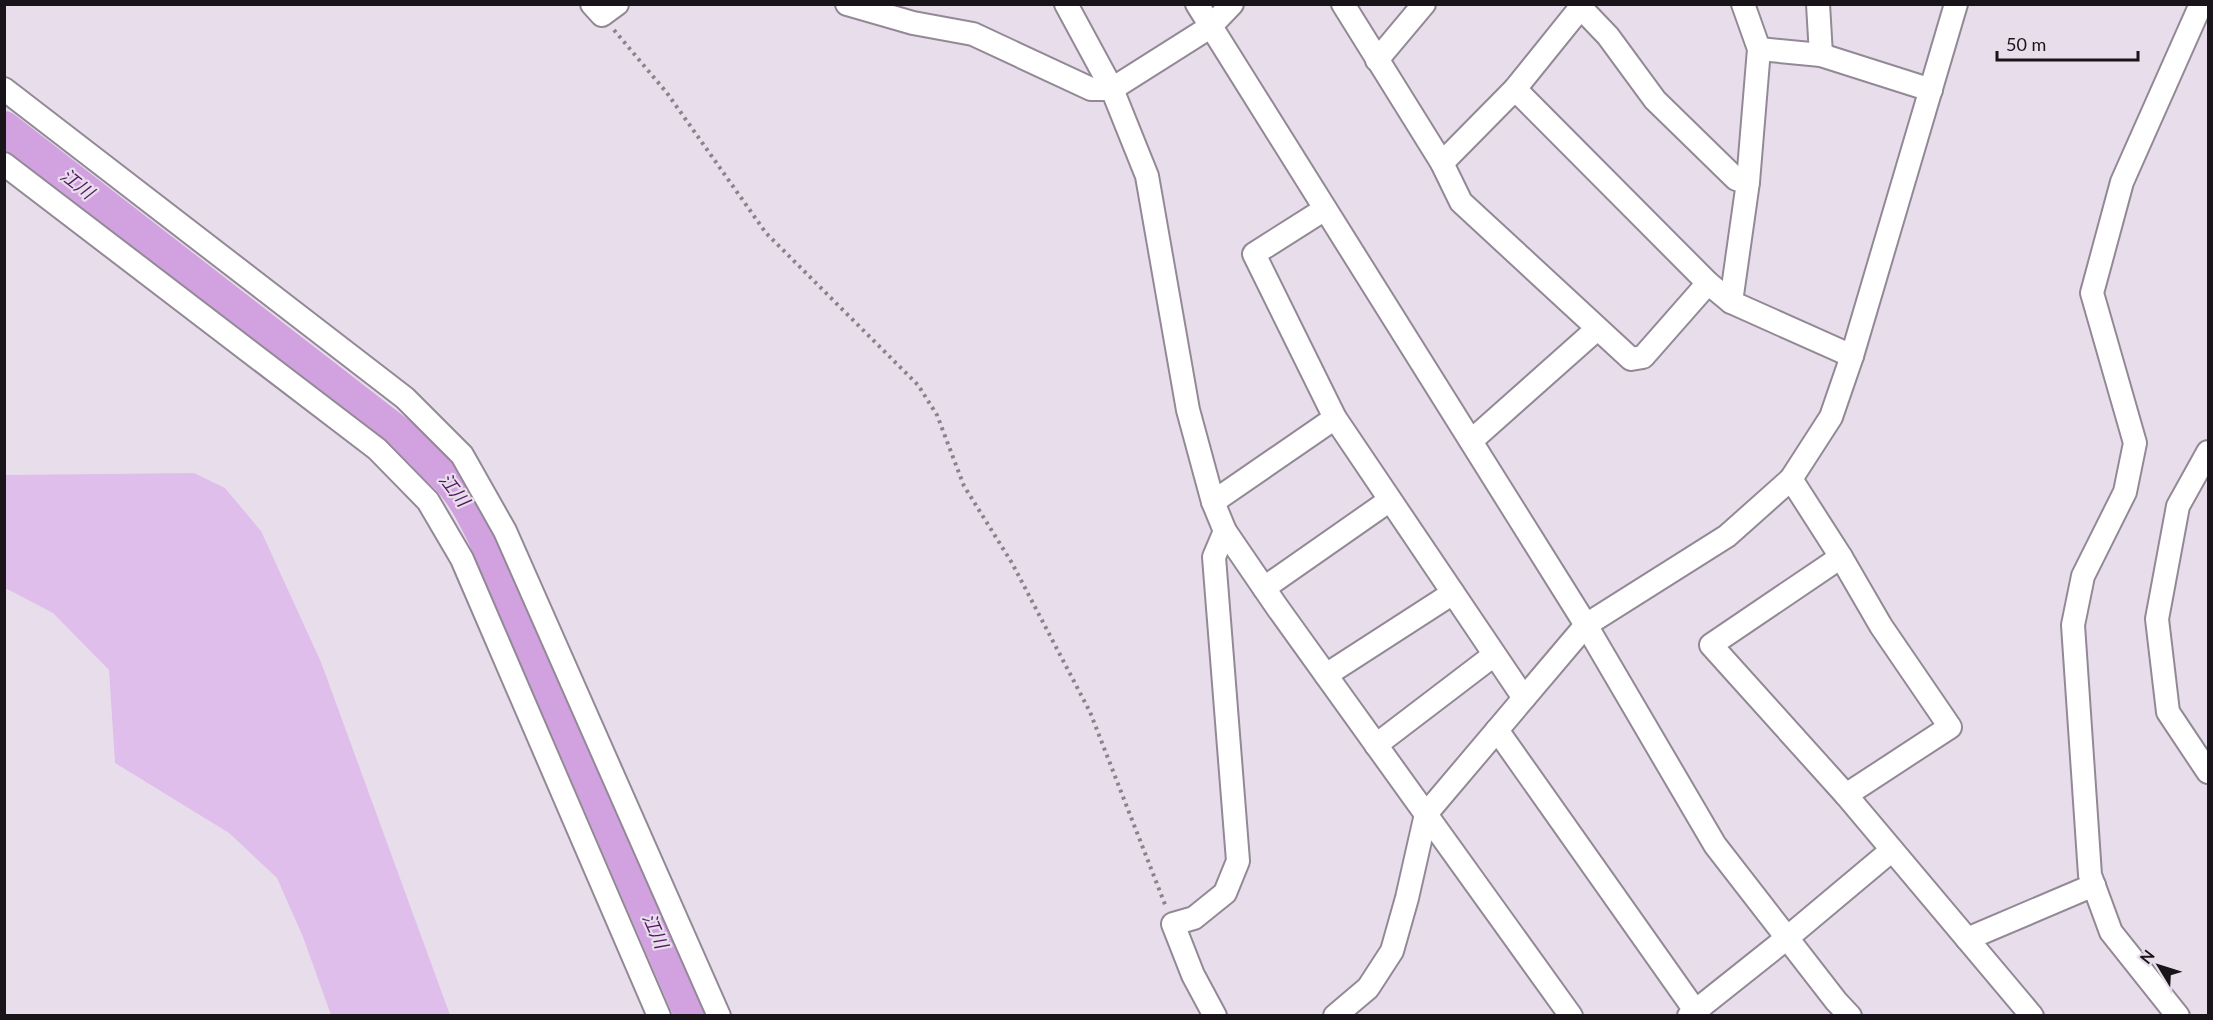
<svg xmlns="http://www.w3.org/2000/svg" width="2213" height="1020" font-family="Lato,'Noto Sans JP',sans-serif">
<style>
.green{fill:#e0beeb}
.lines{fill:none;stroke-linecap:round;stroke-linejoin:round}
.river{stroke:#d1a1e0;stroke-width:34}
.minor-casing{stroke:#938996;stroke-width:26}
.path{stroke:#8a838c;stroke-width:4;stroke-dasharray:3 4.5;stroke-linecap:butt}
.minor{stroke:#fff;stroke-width:22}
.labels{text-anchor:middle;stroke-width:4.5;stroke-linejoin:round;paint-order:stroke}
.water-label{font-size:18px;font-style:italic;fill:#521762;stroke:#e8deeb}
</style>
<rect width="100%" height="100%" fill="#e8deeb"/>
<path class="green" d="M194,473L225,488L261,531L321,662L450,1015H331L303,937L277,878L229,833L115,763L109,670L53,613L5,588V475Z"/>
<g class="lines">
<path class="river" d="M4,128L421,451C429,461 439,469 448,478C464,495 474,516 484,536L692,1016"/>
<g class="minor-casing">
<g id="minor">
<path d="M592,4L602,15L617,4"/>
<path d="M847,4L913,23L973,34L1091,89H1112L1210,27L1232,4"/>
<path d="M1066,4L1112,89L1147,176L1188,410L1213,502L1225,531L1277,607L1571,1016"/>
<path d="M1197,4L1586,625L1715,845L1836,1001L1850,1016"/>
<path d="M1343,4L1442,163L1461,202L1631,359L1643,357L1708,283"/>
<path d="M1818,4L1821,55"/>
<path d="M1759,49L1821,55L1931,90"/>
<path d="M1377,60L1424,4"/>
<path d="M4,89L405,398L462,455L505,531L719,1016"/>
<path d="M1515,89L1708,283L1731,302L1852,356"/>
<path d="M1442,163L1515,89L1577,12H1585L1608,36L1655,100L1736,179L1748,182"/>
<path d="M4,164L377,449L428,501L462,559L659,1016"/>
<path d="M1325,209L1254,254L1335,418L1524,698"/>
<path d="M1731,302L1748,182L1759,49L1743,4"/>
<path d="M1471,441L1597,329"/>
<path d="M2208,452L2178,506L2157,619L2168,712L2208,772"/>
<path d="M1791,479L1841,557L1881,626L1950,727L1846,795"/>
<path d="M1213,502L1335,418"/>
<path d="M1841,557L1711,645L1846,795L2032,1016"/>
<path d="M1264,588L1390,500"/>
<path d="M1326,675L1453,593"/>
<path d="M1497,730L1699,1016"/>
<path d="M1376,745L1494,655"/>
<path d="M1967,939L2094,885"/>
<path d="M1215,1016L1193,975L1173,924L1194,918L1225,893L1238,861L1214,557L1225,531"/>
<path d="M1335,1016L1368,988L1392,951L1407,898L1426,814L1586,625L1727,536L1791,479L1831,417L1852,356L1956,4"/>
<path d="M1689,1016L1787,938L1892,850"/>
<path d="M2178,1016L2111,932L2090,875L2073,625L2083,576L2125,492L2135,443L2092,293L2122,182L2201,4"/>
</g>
</g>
<path class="path" d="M614,30L667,93L766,233L918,385L937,415L964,486L1012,563L1090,712L1166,907"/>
<use href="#minor" class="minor"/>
</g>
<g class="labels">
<g class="water-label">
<text transform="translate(77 184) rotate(38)" y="6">江川</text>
<text transform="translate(454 490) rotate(52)" y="6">江川</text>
<text transform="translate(655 931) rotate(66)" y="6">江川</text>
</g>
</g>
<rect width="2213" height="1020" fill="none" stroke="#181419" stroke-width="12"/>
<g transform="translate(2159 966) rotate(308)" stroke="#e8deeb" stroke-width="4.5" paint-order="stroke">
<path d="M0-4.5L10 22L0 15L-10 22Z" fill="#181419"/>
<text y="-9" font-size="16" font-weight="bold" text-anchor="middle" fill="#181419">N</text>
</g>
<path d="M1997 51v9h141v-9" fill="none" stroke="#181419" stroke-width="3"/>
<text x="2006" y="51" font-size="18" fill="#181419" stroke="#e8deeb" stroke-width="4.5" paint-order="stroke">50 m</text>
</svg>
